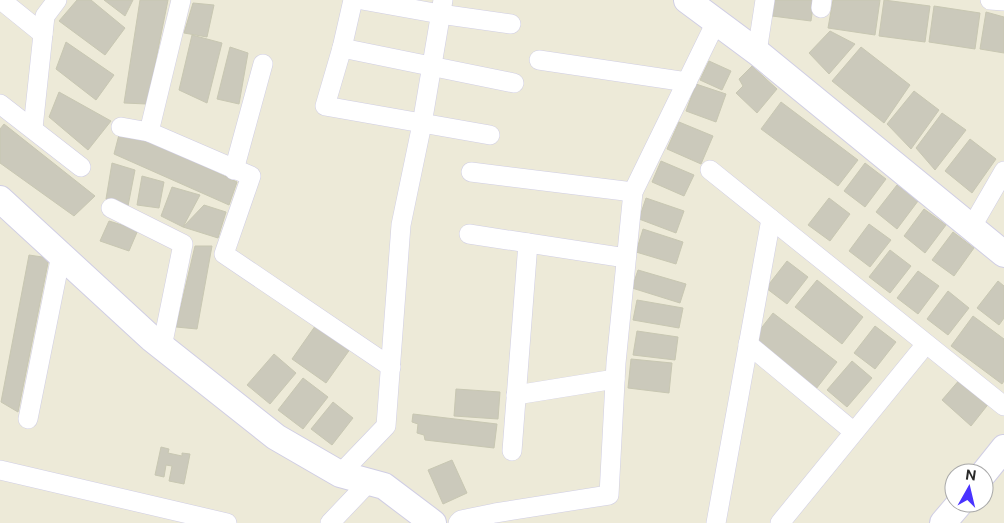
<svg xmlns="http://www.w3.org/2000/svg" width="1004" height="523" font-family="'Public Sans',sans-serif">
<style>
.building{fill:#cbc9bb;stroke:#c8c7b2}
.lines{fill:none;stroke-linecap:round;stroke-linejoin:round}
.street-casing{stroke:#d0cee4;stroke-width:20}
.secondary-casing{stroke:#d0cee4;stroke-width:28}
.street{stroke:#fff;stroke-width:19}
.secondary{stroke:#fff;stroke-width:26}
</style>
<rect width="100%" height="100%" fill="#edead8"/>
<g class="building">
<path d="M77,0H91L125,28L105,55L59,21Z"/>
<path d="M104,0H133L125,16Z"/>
<path d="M140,0H168L147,104L124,103Z"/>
<path d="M774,0H814L811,21L772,16Z"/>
<path d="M833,0H880L875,35L828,28Z"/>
<path d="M884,0L930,6L925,42L879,36Z"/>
<path d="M193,3L214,5L207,37L184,33Z"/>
<path d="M934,6L980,13L975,49L929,42Z"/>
<path d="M986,12L1004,17V53L980,49Z"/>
<path d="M830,31L855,44L829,74L809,53Z"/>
<path d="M192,35L222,43L207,103L179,90Z"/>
<path d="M66,42L114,75L96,100L56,69Z"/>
<path d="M230,47L248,53L239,104L217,99Z"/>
<path d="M861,47L910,85L884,123L832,81Z"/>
<path d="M709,61L731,71L722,90L700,80Z"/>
<path d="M752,66L777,89L757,113L736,93L743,86L739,79Z"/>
<path d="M696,84L726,94L716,122L686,111Z"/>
<path d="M914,91L939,110L911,149L887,124Z"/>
<path d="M59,92L111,121L88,150L49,117Z"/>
<path d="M781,102L858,160L838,186L761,129Z"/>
<path d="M942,113L966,130L935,170L916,148Z"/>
<path d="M679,122L713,136L701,164L667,149Z"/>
<path d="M4,124L95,196L74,216L0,163V129Z"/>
<path d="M121,127L237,182L229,205L114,154Z"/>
<path d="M970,139L996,159L972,193L945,171Z"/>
<path d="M661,161L694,175L684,196L652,182Z"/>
<path d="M112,163L135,170L128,206L106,199Z"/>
<path d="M865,163L886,179L865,207L844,191Z"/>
<path d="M142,176L164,182L159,208L137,205Z"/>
<path d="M897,185L918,201L897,229L876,212Z"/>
<path d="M172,187L200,195L183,227L161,216Z"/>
<path d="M646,198L684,211L676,233L639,219Z"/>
<path d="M829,198L850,214L830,241L808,225Z"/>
<path d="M204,205L226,212L218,238L183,227Z"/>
<path d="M924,209L946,225L925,253L904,236Z"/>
<path d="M109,221L138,230L129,251L100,241Z"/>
<path d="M869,224L891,240L870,267L849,251Z"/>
<path d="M643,229L683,242L676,264L636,252Z"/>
<path d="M953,232L974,248L954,276L932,260Z"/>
<path d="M195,246H212L197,329L176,327Z"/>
<path d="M890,250L911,266L890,293L869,277Z"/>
<path d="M29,255L49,258L18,412L1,402Z"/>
<path d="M787,261L808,277L787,304L766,288Z"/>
<path d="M638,270L686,284L680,303L632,288Z"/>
<path d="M918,271L939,286L918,314L897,298Z"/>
<path d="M817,280L863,317L842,344L795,307Z"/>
<path d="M998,281L1004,286V318L999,325L977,308Z"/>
<path d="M948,291L969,308L948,335L927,319Z"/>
<path d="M637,300L683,308L679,328L633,320Z"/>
<path d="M773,313L837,362L816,389L752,340Z"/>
<path d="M973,316L1004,339V381L1002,384L951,346Z"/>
<path d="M318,322L353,345L326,383L292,359Z"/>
<path d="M875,326L896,342L875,369L854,353Z"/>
<path d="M637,331L678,337L675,360L633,355Z"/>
<path d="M274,354L296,373L270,404L247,385Z"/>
<path d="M631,359L672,363L669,393L628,388Z"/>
<path d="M852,361L872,378L847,407L827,390Z"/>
<path d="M303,378L328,397L303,429L278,410Z"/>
<path d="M961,378L990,402L971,426L942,400Z"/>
<path d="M456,389L500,392L498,419L454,416Z"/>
<path d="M333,402L353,418L332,445L311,429Z"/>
<path d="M413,414L497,424L494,448L425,440L424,435L417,433L418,424L412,422Z"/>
<path d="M161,447L169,449L168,453L182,456V453L190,454L184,484L169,481L172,466L166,465L164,477L155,475Z"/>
<path d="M452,460L467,493L443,504L428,470Z"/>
</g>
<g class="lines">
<g class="street-casing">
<g id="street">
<path d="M1,0L43,34L33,128"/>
<path d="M353,0L342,48L325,106L490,135"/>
<path d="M362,0L440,14L511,24"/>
<path d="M990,0L1004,1"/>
<path d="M821,8L822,0"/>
<path d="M43,34L45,16L57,0"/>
<path d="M342,48L514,83"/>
<path d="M757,52L765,0"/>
<path d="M539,60L687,82"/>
<path d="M0,104L81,167"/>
<path d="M121,127L149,132L251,176L224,254L391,367"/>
<path d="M149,132L181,0"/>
<path d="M234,170L263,64"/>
<path d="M710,170L1004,406"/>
<path d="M471,172L633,192"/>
<path d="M111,208L183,244L162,347"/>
<path d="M971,228L1004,171"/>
<path d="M469,234L626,258"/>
<path d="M748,344L854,432"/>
<path d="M516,395L615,379"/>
<path d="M28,419L61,255"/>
<path d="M512,451L528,243"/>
<path d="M0,470L227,523"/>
<path d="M340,474L386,426L401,225L422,124L443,0"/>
<path d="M330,523L369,482"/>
<path d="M458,523L461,520L495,513L609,495L616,363L633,192L716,22"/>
<path d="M716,523L771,219"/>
<path d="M780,523L926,344"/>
</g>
</g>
<g class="secondary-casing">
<g id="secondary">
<path d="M687,0L757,52L1004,254"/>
<path d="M0,199L151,338L276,437L340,474L384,486L433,523"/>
<path d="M984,473L1004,448"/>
<path d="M943,523L960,503"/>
</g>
</g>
<use href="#street" class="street"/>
<use href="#secondary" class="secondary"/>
</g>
<g transform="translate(969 488) rotate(8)"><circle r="24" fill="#ffffff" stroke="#a9a9a9"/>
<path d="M0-4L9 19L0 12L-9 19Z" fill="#4933ff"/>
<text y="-8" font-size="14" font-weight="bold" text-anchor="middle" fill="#292929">N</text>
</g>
</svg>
